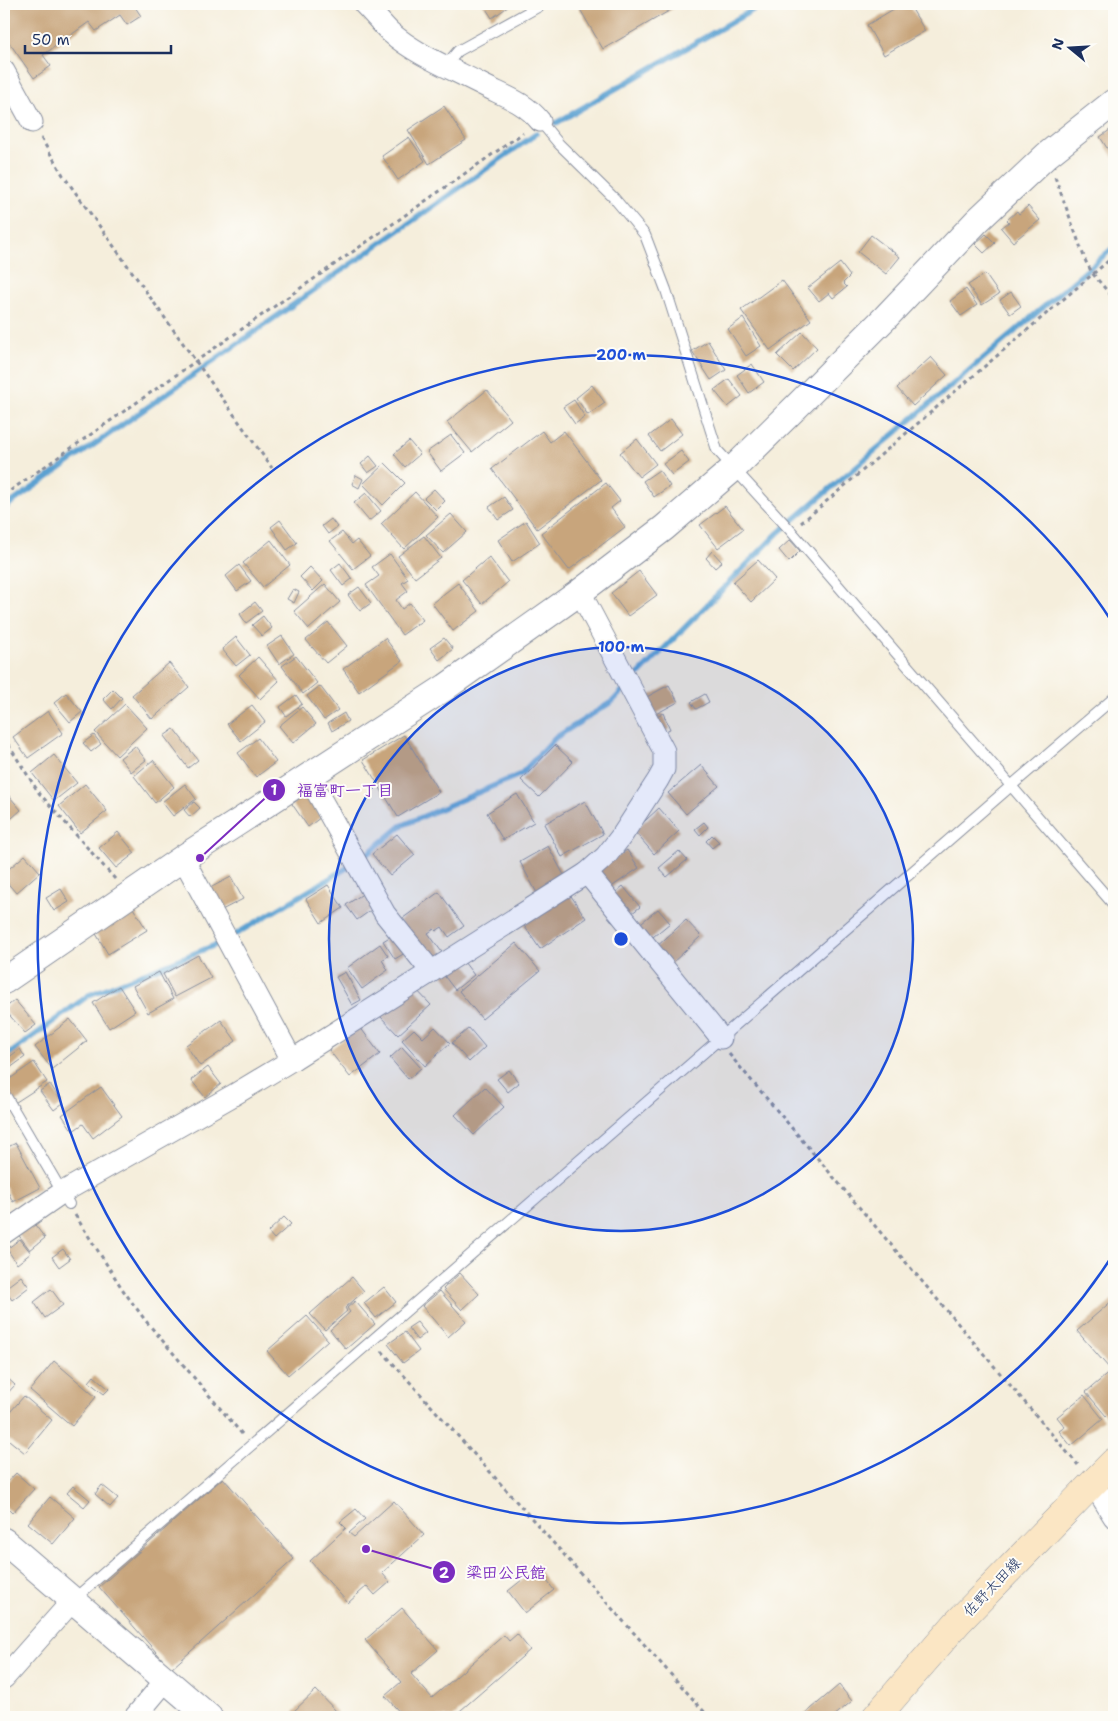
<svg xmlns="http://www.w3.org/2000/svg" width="1118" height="1721" font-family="'Shantell Sans','Klee One',sans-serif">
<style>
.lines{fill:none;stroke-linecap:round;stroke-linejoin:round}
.stream{stroke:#5ca1d1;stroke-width:5.5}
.building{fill:#c8a57b}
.service-casing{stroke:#888e9d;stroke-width:12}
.minor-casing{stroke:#888e9d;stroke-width:23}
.tertiary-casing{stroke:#888e9d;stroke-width:28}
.secondary-casing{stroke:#888e9d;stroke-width:29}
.path{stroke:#888e9d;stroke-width:3;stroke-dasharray:4 4;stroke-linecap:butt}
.service{stroke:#fff;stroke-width:10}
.minor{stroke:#fff;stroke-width:21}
.tertiary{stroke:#fff;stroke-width:26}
.secondary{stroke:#fbe6c4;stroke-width:28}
.ring{fill:none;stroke:#1d4ed8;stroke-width:2.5}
.labels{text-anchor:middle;stroke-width:4;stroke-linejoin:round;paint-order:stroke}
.street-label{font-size:15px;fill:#1b2f5e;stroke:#fdfcf7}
.centre{fill:#1d4ed8;stroke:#fdfcf7;stroke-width:2.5}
.ring-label{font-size:15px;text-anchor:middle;font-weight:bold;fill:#1d4ed8;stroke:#fdfcf7;stroke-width:4;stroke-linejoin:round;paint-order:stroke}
.leader{fill:none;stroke:#7b2cbf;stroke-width:2}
.callout-dot{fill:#7b2cbf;stroke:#fdfcf7;stroke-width:2}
.mark-label{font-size:15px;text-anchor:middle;font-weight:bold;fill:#fff}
.callout-label{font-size:16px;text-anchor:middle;font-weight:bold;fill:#7b2cbf;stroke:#fdfcf7;stroke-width:4;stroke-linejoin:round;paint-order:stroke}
</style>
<rect width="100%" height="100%" fill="#fdfcf7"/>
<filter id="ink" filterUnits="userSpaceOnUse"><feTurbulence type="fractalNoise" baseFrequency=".02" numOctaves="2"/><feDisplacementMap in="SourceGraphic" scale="10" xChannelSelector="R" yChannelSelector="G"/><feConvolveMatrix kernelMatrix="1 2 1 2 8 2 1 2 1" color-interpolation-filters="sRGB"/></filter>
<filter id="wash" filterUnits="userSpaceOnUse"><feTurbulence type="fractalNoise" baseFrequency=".0096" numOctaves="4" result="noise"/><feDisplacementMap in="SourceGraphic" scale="20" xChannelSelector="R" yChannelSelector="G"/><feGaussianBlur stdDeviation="1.12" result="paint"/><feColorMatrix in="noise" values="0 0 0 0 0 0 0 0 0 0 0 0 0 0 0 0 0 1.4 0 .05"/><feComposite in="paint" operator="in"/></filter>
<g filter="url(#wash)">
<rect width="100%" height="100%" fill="#f5eedc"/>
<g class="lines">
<g class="stream">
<path d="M556,123L763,4"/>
<path d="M4,508L536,134"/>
<path d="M632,681L778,533L1114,247"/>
<path d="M360,860L401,826L521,774L555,738L613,701L625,688"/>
<path d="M231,937L352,865"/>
<path d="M4,1058L89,995L223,942"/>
</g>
</g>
<g id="blocks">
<g class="building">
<path d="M4,4H133L141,16L127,25L120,15L96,31L89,22L43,55L51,66L34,78L4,35Z"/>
<path d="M483,4H512L492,18Z"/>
<path d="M577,4H681L603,49Z"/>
<path d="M902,4H909L925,31L884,55L867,25Z"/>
<path d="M444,106L466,140L429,164L408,130Z"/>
<path d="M1114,127V159L1100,137Z"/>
<path d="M409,137L425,161L398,180L382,156Z"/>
<path d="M1028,206L1040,220L1013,242L1001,228L1009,222L1007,220L1017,211L1019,214Z"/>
<path d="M986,234L995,243L984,253L975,244Z"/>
<path d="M871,235L900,257L886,274L858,252Z"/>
<path d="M840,263L850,276L843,283L847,287L833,298L829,293L819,301L808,288Z"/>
<path d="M985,274L999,294L982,305L968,285Z"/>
<path d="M782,280L811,320L770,350L741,310Z"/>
<path d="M966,289L977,305L961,316L950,301Z"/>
<path d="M1011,292L1021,306L1010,314L1000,300Z"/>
<path d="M743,318L761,346L746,356L728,329Z"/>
<path d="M802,332L817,348L793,371L777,355Z"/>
<path d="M708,341L726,370L711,380L692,351Z"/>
<path d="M931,357L947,375L913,406L897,388Z"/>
<path d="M752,364L764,382L749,393L737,375Z"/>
<path d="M729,379L742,396L728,407L714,390Z"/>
<path d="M592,385L605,403L588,415L576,398Z"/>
<path d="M487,390L511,420L472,452L447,422Z"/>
<path d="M574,400L585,417L575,424L563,407Z"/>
<path d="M671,419L682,434L660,451L649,436Z"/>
<path d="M542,431L550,442L564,431L601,480L537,529L492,469Z"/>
<path d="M451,435L465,453L441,471L427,452Z"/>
<path d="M637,439L656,464L639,477L620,453Z"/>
<path d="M409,441L420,454L405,467L394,454Z"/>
<path d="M681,451L689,462L672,475L663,464Z"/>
<path d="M370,456L378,466L368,473L361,464Z"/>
<path d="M385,463L405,483L383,505L363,484Z"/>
<path d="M659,470L670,486L654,497L643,481Z"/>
<path d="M356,475L363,479L359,488L352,484Z"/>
<path d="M606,483L620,501L611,508L625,527L569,570L541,533Z"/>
<path d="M434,489L445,501L436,510L424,498Z"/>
<path d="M415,492L438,517L404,549L381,524Z"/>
<path d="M366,493L381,511L369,521L354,503Z"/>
<path d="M504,497L513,510L498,520L489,507Z"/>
<path d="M725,506L743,529L718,548L700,525Z"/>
<path d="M451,514L467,532L443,553L426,535Z"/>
<path d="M331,519L337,527L328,534L322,526Z"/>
<path d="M280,520L297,543L287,550L271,527Z"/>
<path d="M526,521L540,543L512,562L498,540Z"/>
<path d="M342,532L352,544L357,540L370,556L353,569L330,541Z"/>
<path d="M424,536L441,558L415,578L398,556Z"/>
<path d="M271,540L290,565L263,587L243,563Z"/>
<path d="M790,540L800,551L789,562L779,550Z"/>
<path d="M712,551L722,562L715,568L706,558Z"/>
<path d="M390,554L408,579L402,583L408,591L396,600L402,609L410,603L423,620L402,635L366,585L379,576L372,567Z"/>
<path d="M489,557L508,582L482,604L462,580Z"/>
<path d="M758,560L775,579L751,602L733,582Z"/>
<path d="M340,563L352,579L343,586L331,570Z"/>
<path d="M239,565L251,581L237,591L226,576Z"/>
<path d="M310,567L323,581L313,591L300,577Z"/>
<path d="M639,571L657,595L628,616L611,593Z"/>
<path d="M458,583L479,611L453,631L432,603Z"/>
<path d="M325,584L340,602L309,629L294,611Z"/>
<path d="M359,587L371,603L360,611L348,595Z"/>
<path d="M293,589L299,592L294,603L287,599Z"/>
<path d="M255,602L262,611L246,623L240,614Z"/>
<path d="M263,616L272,628L262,636L252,625Z"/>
<path d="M328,622L347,646L326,663L306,640Z"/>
<path d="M282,636L294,654L279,664L267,646Z"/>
<path d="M236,637L250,655L236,666L222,649Z"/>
<path d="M385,638L402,661L359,692L343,669Z"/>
<path d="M444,638L453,649L439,660L430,648Z"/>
<path d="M296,656L317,683L303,694L282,666Z"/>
<path d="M258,657L279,681L260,699L239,675Z"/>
<path d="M169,663L189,687L152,719L132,695Z"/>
<path d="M669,685L678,702L652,716L643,699Z"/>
<path d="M320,686L338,710L324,720L307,696Z"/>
<path d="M113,689L122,698L112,709L103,699Z"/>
<path d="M66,693L82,712L70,722L54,703Z"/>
<path d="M705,694L709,702L696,709L691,702Z"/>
<path d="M296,695L302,704L286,716L280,707Z"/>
<path d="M125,704L147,728L117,756L95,732Z"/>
<path d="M252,705L265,722L241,741L227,724Z"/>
<path d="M302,707L316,724L293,743L279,726Z"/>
<path d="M48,711L63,733L28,758L13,737Z"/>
<path d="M344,713L348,721L332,731L328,723Z"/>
<path d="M663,713L670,729L659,734L652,718Z"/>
<path d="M174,729L198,760L188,768L164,736Z"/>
<path d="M94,735L101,744L91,752L83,743Z"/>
<path d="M404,735L439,792L398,817L363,760Z"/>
<path d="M258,738L276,762L256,777L238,753Z"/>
<path d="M555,745L573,762L539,797L521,780Z"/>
<path d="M135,746L146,760L131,772L120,758Z"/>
<path d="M54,755L77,783L54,801L32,773Z"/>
<path d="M153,760L174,787L155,803L134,776Z"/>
<path d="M701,765L719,786L686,814L668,793Z"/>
<path d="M85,784L107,811L80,833L59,806Z"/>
<path d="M185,784L196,799L173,816L162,802Z"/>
<path d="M4,790L21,810L4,825Z"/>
<path d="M306,794L321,817L308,827L292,804Z"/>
<path d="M517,794L534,822L503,840L487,813Z"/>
<path d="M585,801L603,834L562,857L544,824Z"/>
<path d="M194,802L200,808L190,817L184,810Z"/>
<path d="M659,808L679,831L654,854L634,831Z"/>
<path d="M704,822L708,827L700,835L695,829Z"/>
<path d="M118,832L135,853L116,868L99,848Z"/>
<path d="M397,834L415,855L390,876L372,854Z"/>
<path d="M712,835L719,842L712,848L706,841Z"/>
<path d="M548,846L565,877L537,893L520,862Z"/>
<path d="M627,850L639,868L607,890L595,872Z"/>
<path d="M679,851L687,860L667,877L659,868Z"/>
<path d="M25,855L40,872L16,893L4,879V873Z"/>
<path d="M231,877L243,899L218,912L206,890Z"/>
<path d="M328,885L343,908L321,923L306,899Z"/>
<path d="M623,886L640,907L627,917L610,897Z"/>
<path d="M61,889L69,902L54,911L46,898Z"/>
<path d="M439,892L464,926L449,937L442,927L436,931L434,929L428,933L444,955L431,965L399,921Z"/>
<path d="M364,893L374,908L357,920L346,905Z"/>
<path d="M569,893L586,918L540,949L523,924Z"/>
<path d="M133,908L147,930L108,954L95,932Z"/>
<path d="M658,909L670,923L648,941L636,927Z"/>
<path d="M686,920L701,936L670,965L655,948Z"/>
<path d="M393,935L405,953L395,959L383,941Z"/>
<path d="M516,943L540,971L482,1019L459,991Z"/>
<path d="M380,944L388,956L382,960L388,970L362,989L347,968Z"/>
<path d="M198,955L211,978L175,997L163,974Z"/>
<path d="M461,958L474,975L455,990L442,973Z"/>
<path d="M159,972L173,999L148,1013L133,986Z"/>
<path d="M345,972L361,1000L352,1005L336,977Z"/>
<path d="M119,986L135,1011L109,1028L93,1003Z"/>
<path d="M413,986L431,1005L398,1035L380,1016Z"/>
<path d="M15,1000L36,1025L25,1033L4,1009Z"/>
<path d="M70,1019L87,1041L52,1069L35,1047Z"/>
<path d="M221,1020L236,1041L200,1066L186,1045Z"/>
<path d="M360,1027L380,1054L350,1077L329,1050Z"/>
<path d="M435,1027L450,1043L425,1066L402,1040L414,1029L423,1038Z"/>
<path d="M469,1028L485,1047L469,1062L452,1043Z"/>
<path d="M402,1047L421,1068L408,1079L390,1058Z"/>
<path d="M20,1049L25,1057L6,1071L4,1068V1061Z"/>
<path d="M34,1062L47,1082L10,1106L4,1097V1083Z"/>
<path d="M208,1067L221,1084L205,1097L191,1080Z"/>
<path d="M509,1070L519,1083L508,1092L497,1079Z"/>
<path d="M50,1084L63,1103L54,1110L40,1091Z"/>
<path d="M101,1087L122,1116L93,1138L83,1124L73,1131L62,1115Z"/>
<path d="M485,1087L504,1107L474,1135L455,1115Z"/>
<path d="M16,1143L40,1188L13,1202L4,1184V1149Z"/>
<path d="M284,1217L291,1224L274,1239L268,1232Z"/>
<path d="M32,1221L45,1238L30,1250L17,1233Z"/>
<path d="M20,1239L31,1253L17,1264L7,1249Z"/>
<path d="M63,1249L70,1259L59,1267L52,1257Z"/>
<path d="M460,1273L479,1294L462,1310L443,1289Z"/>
<path d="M21,1276L29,1287L12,1300L4,1289Z"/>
<path d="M352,1277L364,1291L345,1308L347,1311L325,1330L310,1314Z"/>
<path d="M384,1287L396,1302L376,1318L364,1303Z"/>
<path d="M51,1289L63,1305L45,1318L34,1302Z"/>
<path d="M440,1291L466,1321L448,1337L422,1306Z"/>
<path d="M1114,1299V1363L1109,1368L1077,1331Z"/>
<path d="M355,1301L375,1324L346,1349L330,1330L350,1312L347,1308Z"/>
<path d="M307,1316L328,1340L288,1375L267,1351Z"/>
<path d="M417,1322L426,1333L417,1340L408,1328Z"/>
<path d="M405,1332L419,1351L403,1363L388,1344Z"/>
<path d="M54,1361L96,1397L72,1426L30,1390Z"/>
<path d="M1111,1371L1114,1375V1408L1106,1416L1086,1392Z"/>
<path d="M4,1375L15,1385L4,1397Z"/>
<path d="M94,1376L109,1389L104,1394L89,1382Z"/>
<path d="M1084,1395L1103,1419L1071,1446L1059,1431L1065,1427L1057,1417Z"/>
<path d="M24,1396L52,1420L25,1453L4,1436V1419Z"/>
<path d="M16,1473L34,1489L12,1513L4,1505V1486Z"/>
<path d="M223,1478L294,1559L171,1669L99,1587Z"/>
<path d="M102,1485L118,1498L110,1507L95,1494Z"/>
<path d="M73,1486L90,1500L84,1507L67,1493Z"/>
<path d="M50,1497L75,1518L53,1544L28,1523Z"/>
<path d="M394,1501L424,1535L382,1573L390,1582L375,1595L367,1586L348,1603L310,1561L346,1528L340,1522L356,1509L365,1519L349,1533L354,1537Z"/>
<path d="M537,1568L554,1590L525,1613L508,1591Z"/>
<path d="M402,1608L438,1650L411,1674L432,1698L504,1635L509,1641L517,1634L530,1650L453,1717H404L385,1696L401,1682L365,1640Z"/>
<path d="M839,1685L852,1701L833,1717H805L804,1715Z"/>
<path d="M316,1690L337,1712L332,1717H296L292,1713Z"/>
</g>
</g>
</g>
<g filter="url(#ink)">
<use href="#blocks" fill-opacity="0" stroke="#888e9d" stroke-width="1"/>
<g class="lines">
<g class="service-casing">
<g id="service">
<path d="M446,65L458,51L543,4"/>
<path d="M540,121L559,144L614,198L645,235L666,290L717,450L791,531L1114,905"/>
<path d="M4,1093L69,1204"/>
<path d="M74,1599L1011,786L1114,698"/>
</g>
</g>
<g class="minor-casing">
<g id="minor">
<path d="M364,4C373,13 381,23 390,32C415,54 450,68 479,83C501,95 524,101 540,121"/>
<path d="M4,71L32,122"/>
<path d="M308,776L385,914L431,971"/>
<path d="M183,858L292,1060"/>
<path d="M587,873L721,1038"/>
<path d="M4,1233L63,1192L232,1096L292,1060L587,873L606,856L623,834L658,780L664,769V751L580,592"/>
<path d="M1093,1483L1114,1517"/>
<path d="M4,1678L73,1600"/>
<path d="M135,1717L166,1680"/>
</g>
</g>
<g class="tertiary-casing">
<g id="tertiary">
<path d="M4,981L183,858L446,687L580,592L664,528L734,468L797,406L885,318L977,221L1047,155L1114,102"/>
<path d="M4,1541L209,1717"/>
</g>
</g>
<g class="secondary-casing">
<path id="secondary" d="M876,1717L957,1623L1093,1483L1114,1462"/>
</g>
<g class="path">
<path d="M41,138L63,175L272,468"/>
<path d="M1055,177L1086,262L1093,274L1114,299"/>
<path d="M4,495L523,133"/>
<path d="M801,523L1114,256"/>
<path d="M4,738L39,793L115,879"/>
<path d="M729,1054L1078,1465"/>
<path d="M75,1215L123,1290L145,1320L242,1434"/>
<path d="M382,1351L709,1717"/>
</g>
<use href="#service" class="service"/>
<use href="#minor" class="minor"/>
<use href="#tertiary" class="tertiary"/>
<use href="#secondary" class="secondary"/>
</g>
</g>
<circle cx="621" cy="939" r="292" fill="#1d4ed8" fill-opacity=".12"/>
<g class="ring">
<circle cx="621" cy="939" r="292"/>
<path d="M1114 1253A584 584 0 1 1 1114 625"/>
</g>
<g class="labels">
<g class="street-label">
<text transform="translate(992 1587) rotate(-46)" y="5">佐野太田線</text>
</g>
</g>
<circle cx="621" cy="939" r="8" class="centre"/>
<g class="ring-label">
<text x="621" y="360">200 m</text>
<text x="621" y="652">100 m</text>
</g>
<path class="leader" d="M200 858L274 790M366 1549L444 1572"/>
<g class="callout-dot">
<circle cx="200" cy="858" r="5"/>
<circle cx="366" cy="1549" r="5"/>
<circle cx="274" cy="790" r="12"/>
<circle cx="444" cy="1572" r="12"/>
</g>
<g class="mark-label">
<text x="274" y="795">1</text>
<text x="444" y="1578">2</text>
</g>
<g class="callout-label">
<text x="345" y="796">福富町一丁目</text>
<text x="506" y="1578">梁田公民館</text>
</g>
<rect width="1118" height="1721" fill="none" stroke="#fdfcf7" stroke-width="20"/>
<g transform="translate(1070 48) rotate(288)" stroke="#fdfcf7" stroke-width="4" paint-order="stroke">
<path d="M0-4L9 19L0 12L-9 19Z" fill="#1b2f5e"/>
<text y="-8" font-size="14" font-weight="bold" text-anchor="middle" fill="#1b2f5e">N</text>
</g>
<path d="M25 45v8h146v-8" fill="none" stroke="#1b2f5e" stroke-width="2.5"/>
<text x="32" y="45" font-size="15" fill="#1b2f5e" stroke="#fdfcf7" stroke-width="4" paint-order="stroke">50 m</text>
</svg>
